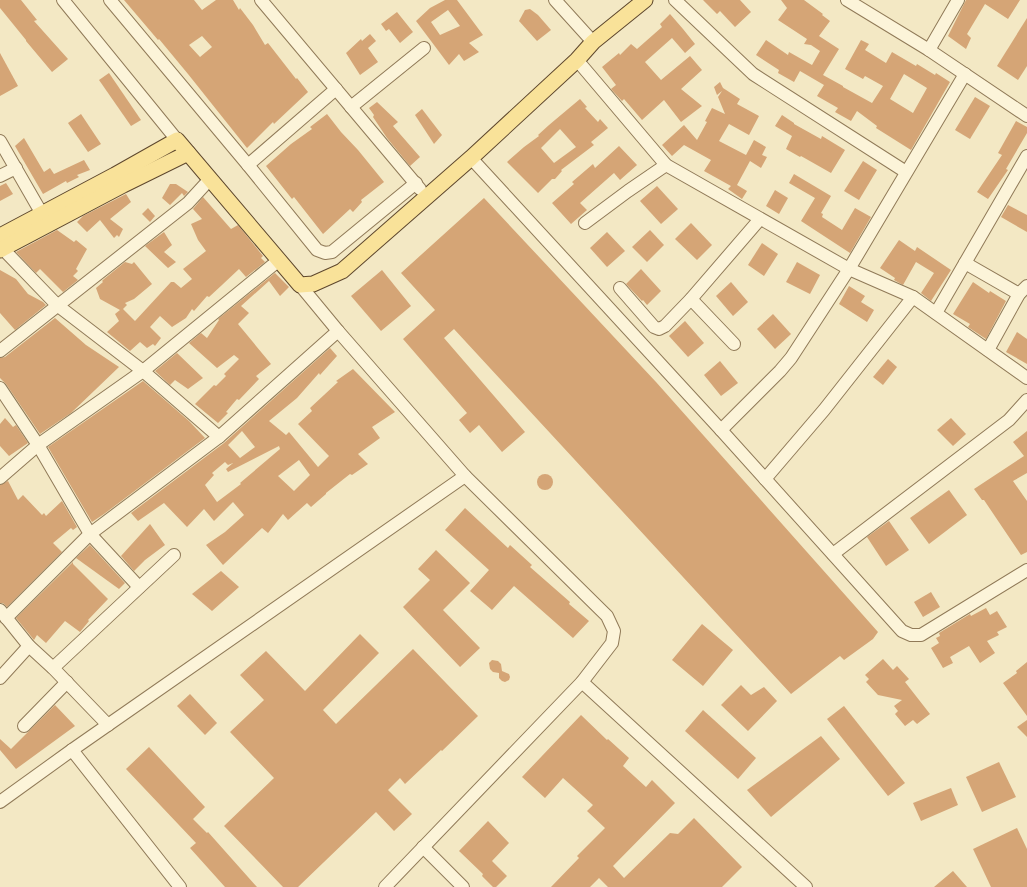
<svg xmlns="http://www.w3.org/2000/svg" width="1027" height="887" font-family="'IBM Plex Serif',serif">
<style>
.building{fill:#d5a576;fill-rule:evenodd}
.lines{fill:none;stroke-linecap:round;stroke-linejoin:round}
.minor-casing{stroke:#907a58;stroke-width:14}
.major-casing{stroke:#5e472d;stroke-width:17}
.minor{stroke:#fcf4d9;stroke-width:12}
.major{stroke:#f9e299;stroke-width:15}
</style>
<rect width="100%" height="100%" fill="#f3e8c4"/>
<g class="building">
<path d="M0,0H21L37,20L34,21L68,59L52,72L26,41V40L0,8Z"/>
<path d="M124,0H194L202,10L216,0H233L239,10L240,8L253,25L265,45L268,43L296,79L297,78L308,92L274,124L273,122L247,148L188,74L159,39L158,40ZM202,36L212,47L200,57L189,45Z"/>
<path d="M445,0H457L483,35L469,43L479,52L464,61L459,54L449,65L416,21L430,8ZM448,10L460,26L440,35L431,22Z"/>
<path d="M703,0H740L751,12L735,27L720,11L717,14Z"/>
<path d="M781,0H804L823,14L822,15L830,21L819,36L839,49L823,75L843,86V87L872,103L883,86L865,76L863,79L845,69L861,40L869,44L865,50L886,63L892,52L916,66L917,64L935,75L936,73L950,82L911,150L876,128L877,126L857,111L851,121L835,112L838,108L817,96L824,85L800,71L794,82L778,73L779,70L756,55L766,40L788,55L789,52L812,65L820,51L811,45L804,44L807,39L778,20L787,8ZM904,74L927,88L913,113L890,99Z"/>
<path d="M966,0H1020L1008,19L985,4L967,34L971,38L966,49L948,36Z"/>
<path d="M530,9L538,15L551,30L537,41L519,21L525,10Z"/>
<path d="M397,12L413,32L400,43L389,29L386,31L381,24Z"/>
<path d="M670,14L683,29L695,44L685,53L672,38L645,62L661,80L690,56L702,70L681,89L702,106L681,122L664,100L642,120L624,99L622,101L611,89L616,85L602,67L619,53L620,55L631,44L637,49L662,27L660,24Z"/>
<path d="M1027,18V66L1018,80L997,66Z"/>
<path d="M370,34L376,41L368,48L378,62L360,75L346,53L361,39L362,41Z"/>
<path d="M0,53L18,86L0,96Z"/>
<path d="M109,73L141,120L131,126L99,80Z"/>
<path d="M720,82L723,88L740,99L737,104L759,116L749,135L729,124L719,141L746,155L754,140L766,147L762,155L767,157L761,168L750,161L737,185L747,191L742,199L728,189L731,186L704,171L711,160L684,145L672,156L662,145L684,125L697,140L707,122L705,121L712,108L725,114L718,97L722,91L717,95L714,87Z"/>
<path d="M975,97L990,106L970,139L955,130Z"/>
<path d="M580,99L587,107L585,108L598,122L600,119L608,128L591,142L594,145L561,170L562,171L555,179H552L538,193L507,162L524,147L539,136L538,135L549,125ZM560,129L576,147L554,163L541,148Z"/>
<path d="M377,102L398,122L393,126L420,157L410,166L387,138L373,117L374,115L369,108Z"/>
<path d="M422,109L442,135L434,144L415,115Z"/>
<path d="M81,114L101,144L88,152L68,123Z"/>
<path d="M327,114L341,132L358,150L384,182L361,200L362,202L353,212L350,209L323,234L294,197L292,199L266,166L291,144L312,129L310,127Z"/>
<path d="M782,115L794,123V124L821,139L822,136L845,150L831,173L801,156L800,157L786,149L792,136L775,126Z"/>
<path d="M1016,121L1027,127V133L1006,169L1008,170L988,199L977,192L1002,155L998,153Z"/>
<path d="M24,138L44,172L50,168L54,174L84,160L90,170L77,175L79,177L67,183L66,181L43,194L15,146Z"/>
<path d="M619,146L637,165L620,180L614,173L580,203L587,210L571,224L552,203L574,184L572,182L593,164L595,168Z"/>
<path d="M863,161L877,170L859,200L844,191Z"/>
<path d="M794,174L831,196L821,213L823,214L822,217L842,230L855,208L871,217L850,253L801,221L815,198L789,183Z"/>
<path d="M6,183L13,194L0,201V186Z"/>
<path d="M170,184H176L188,192L184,196L182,193L170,205L162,198Z"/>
<path d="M657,186L678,209L661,224L640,201Z"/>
<path d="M775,190L788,198L779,214L766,206Z"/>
<path d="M126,194L131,202L110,219L123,229L119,237L117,235L114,238L100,220L87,232L77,222L83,216Z"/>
<path d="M203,197L231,229L238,225L263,256L261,258L265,262L246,277L239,269L222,285L209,297L207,296L194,311L192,309L186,318L172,327L160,316L150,327L161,338L155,346L153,344L147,348L140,342L130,351L107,332L119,321L115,314L120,310L100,299L96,288L103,282L102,281L104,279L125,262L132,264L134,262L152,284L134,299L125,303L127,305L123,309L135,321L171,282H174L181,288L192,279L183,269L206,251L198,240L191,224L202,219L193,209Z"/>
<path d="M484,198L656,382L878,632L873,639L844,660L840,656L791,694L454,329L444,338L525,432L502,452L479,425L470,433L459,420L467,413L403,339L435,310L401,273Z"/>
<path d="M1008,205L1027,215V232L1001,217Z"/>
<path d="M148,208L155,216L150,222L142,214Z"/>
<path d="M691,223L712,245L697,260L675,239Z"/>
<path d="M57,230L74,242L76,240L87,249L76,269L78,271L73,276L78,280L63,292L40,269L36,273L16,252Z"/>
<path d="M650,230L664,245L647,262L632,247Z"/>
<path d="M164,232L172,245L164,252L176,262L168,268L145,246Z"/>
<path d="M607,232L625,251L607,267L590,248Z"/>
<path d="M899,240L915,251L917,247L951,270L931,301L921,293L934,273L916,262L903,285L894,280L895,278L880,268Z"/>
<path d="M762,243L778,254L764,276L748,265Z"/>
<path d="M797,262L820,275L810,294L786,282Z"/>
<path d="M641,269L661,291L647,305L643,300L642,301L626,284Z"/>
<path d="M0,270L16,279L28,294L43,302L46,305L15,330L0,313Z"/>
<path d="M382,270L411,306L381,331L351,296Z"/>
<path d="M275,273L289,287L280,296L269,281L241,306L249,313L238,324L271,364L256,376L259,379L239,400L237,399L226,412L228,413L218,423L195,404L214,385L216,386L226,376L224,374L239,359L234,355L217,368L189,343L201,333L207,338L219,320L218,319Z"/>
<path d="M731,282L748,302L733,316L716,296Z"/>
<path d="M973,282L989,293L990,291L1006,301L986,339L968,327L970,324L953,314Z"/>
<path d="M849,286L865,296L861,302L874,310L867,322L839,304Z"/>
<path d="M773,314L791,334L775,349L757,329Z"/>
<path d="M55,318L86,345L119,367L71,413L40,434L6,384L0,378V358L5,357Z"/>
<path d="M685,321L704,343L688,357L669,336Z"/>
<path d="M1017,332L1027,339V364L1006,352Z"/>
<path d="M330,348L337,356L320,375L319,373L297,398L269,421L286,435L289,432L318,467L329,456L298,424L312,411L310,408L338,382L336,381L353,369L395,412L372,427L380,438L358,454L368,464L352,475L350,474L326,493V494L311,507L307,503L288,520L283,514L268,533L262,528L223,565L206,545L225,532L244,515L233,502L214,521L204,509L187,527L164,503L138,521L131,513L224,443ZM242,431L255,447L240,458L228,445ZM279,446L280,449L240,483L241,484L217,502L205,485L214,475L212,473L225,462L228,465L233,463L226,469L228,472ZM299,460L310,475L294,491L278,476Z"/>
<path d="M177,353L203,378L188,389L175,380L170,385L155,371Z"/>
<path d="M888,359L897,367L883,385L873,377Z"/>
<path d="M720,361L738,383L721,396L704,375Z"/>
<path d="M143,381L189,421L205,438L104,514L92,522L48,447Z"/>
<path d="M5,418L13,427L16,425L28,443L9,456L0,446V424Z"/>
<path d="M951,418L966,434L953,446L937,430Z"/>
<path d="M1027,431V473L1013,481L1027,501V552L1021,555L984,500H982L974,489L1024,456L1013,442Z"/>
<circle cx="545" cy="482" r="8"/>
<path d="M8,481L18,500L23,495L42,515L44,513L46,516L62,501L77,527L73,530L71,528L53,543L62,552L7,607L3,603H0V485Z"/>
<path d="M949,490L967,515L929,544L910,518Z"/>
<path d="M465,508L508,548L510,545L532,565L530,567L570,602L569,604L589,621L573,638L514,586L492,610L470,591L489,570L445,530Z"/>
<path d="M889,521L909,550L886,566L867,537Z"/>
<path d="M150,524L165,545L145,560L134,571L121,556Z"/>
<path d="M90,545L125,583L119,589L76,558Z"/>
<path d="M436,550L470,583L443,610L480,648L460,667L403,607L430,580L418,569Z"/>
<path d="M73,562V564L108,599L88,620L89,621L80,632L65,621L46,643L37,635L34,640L16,618Z"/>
<path d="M221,571L239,587L212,611L192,594Z"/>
<path d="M931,592L940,607L923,617L914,602Z"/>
<path d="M986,608L990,615L997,611L1007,627L997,632L999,635L987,641L995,653L980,663L969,646L950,657L953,663L943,668L931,648L939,643L936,638L940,636L939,633L970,614L971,616Z"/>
<path d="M702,624L733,650L703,686L672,660Z"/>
<path d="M360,634L379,653L323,710L336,724L413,649L478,716L442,751L441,750L405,784L400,778L388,790L412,814L394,831L376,812L298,887H283L224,826L274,778L230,732L264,700L240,675L266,651L305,691Z"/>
<path d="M883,659L893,670L897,666L909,679L905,682L930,714L917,724L913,720L905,726L895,714L898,711L894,706L902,700L878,695L866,682L869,679L865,675Z"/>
<path d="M492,660L498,661L501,664L502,671L509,674L510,677L509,680L505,682L502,681L499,678V673L493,672L490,669L489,663Z"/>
<path d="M1027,662V716L1003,683L1017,673L1016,671Z"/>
<path d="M741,685L751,695L764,687L777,701L748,731L721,705Z"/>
<path d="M190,694L217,723L205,735L177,706Z"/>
<path d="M55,705L75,726L16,769L0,750V739L11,749Z"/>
<path d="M844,706L905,783L888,796L827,719Z"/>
<path d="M703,710L756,758L738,779L685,731Z"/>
<path d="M581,715L607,740L608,739L629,758L623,766L646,787L652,780L675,803L613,866L624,878L670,833L678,834L694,818L742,867L722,887H608L599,878L590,887H551L579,858L577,856L605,828L587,811L593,805L563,778L545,798L522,777Z"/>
<path d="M1027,720V737L1017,727Z"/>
<path d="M821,736L840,759L771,817L747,790Z"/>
<path d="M149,747L205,807L193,819L207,833L208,832L257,887H225L190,848L196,843L126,769Z"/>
<path d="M999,762L1016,797L982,812L966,777Z"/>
<path d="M951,788L958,805L921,821L913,803Z"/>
<path d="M488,821L509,843L492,861L507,876L496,887H493L482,876L483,874L459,851Z"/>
<path d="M1017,828L1027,849V887H991L973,849Z"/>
<path d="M953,871L967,887H934Z"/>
</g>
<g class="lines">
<g class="minor-casing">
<g id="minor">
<path d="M63,0L177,140"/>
<path d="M110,0L248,165L317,250L325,253L332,252L416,183"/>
<path d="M261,0L420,189"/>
<path d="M555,0L593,42"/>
<path d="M675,0L753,74L906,172"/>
<path d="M847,0L929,50L1027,116"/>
<path d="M929,50L958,0"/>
<path d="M577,60L666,165L849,269L913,297L1027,378"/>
<path d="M351,107L424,48"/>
<path d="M0,141L42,214"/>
<path d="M471,158L721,430L902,631L911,635H921L1027,570"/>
<path d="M248,165L336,89"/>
<path d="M0,176L16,168"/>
<path d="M585,223L628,191L666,165"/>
<path d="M3,249L57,305L143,371L219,437"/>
<path d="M965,263L1019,294"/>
<path d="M300,285L338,331L465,476L607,616L614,631L612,643L582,682L385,887"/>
<path d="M620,288L654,327L659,329L665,326L691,299L760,219"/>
<path d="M691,299L734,344"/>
<path d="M936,313L1027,156"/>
<path d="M988,350L1019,294L1027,286"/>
<path d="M0,351L188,203L210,179"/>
<path d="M0,388L38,445L90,534L139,587"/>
<path d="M721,430L780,371L791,358L849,269L965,74"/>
<path d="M0,478L38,445L143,371L279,260"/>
<path d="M765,479L824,410L913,297"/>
<path d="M833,554L1009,420L1027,400"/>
<path d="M0,610L29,646L53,668L108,725"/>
<path d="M6,618L90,534L219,437L338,331"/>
<path d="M53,668L174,555"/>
<path d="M0,678L29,646"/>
<path d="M582,682L806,887"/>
<path d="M24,726L67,682"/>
<path d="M72,750L180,887"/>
<path d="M0,802L72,750L465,476"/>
<path d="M423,847L463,887"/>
</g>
</g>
<g class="major-casing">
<g id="major">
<path d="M0,236L115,175L177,140L300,285L313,284L342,271L471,158L577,60L593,42L645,0"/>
<path d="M0,250L123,185L188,153"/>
</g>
</g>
<use href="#minor" class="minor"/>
<use href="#major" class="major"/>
</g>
</svg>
